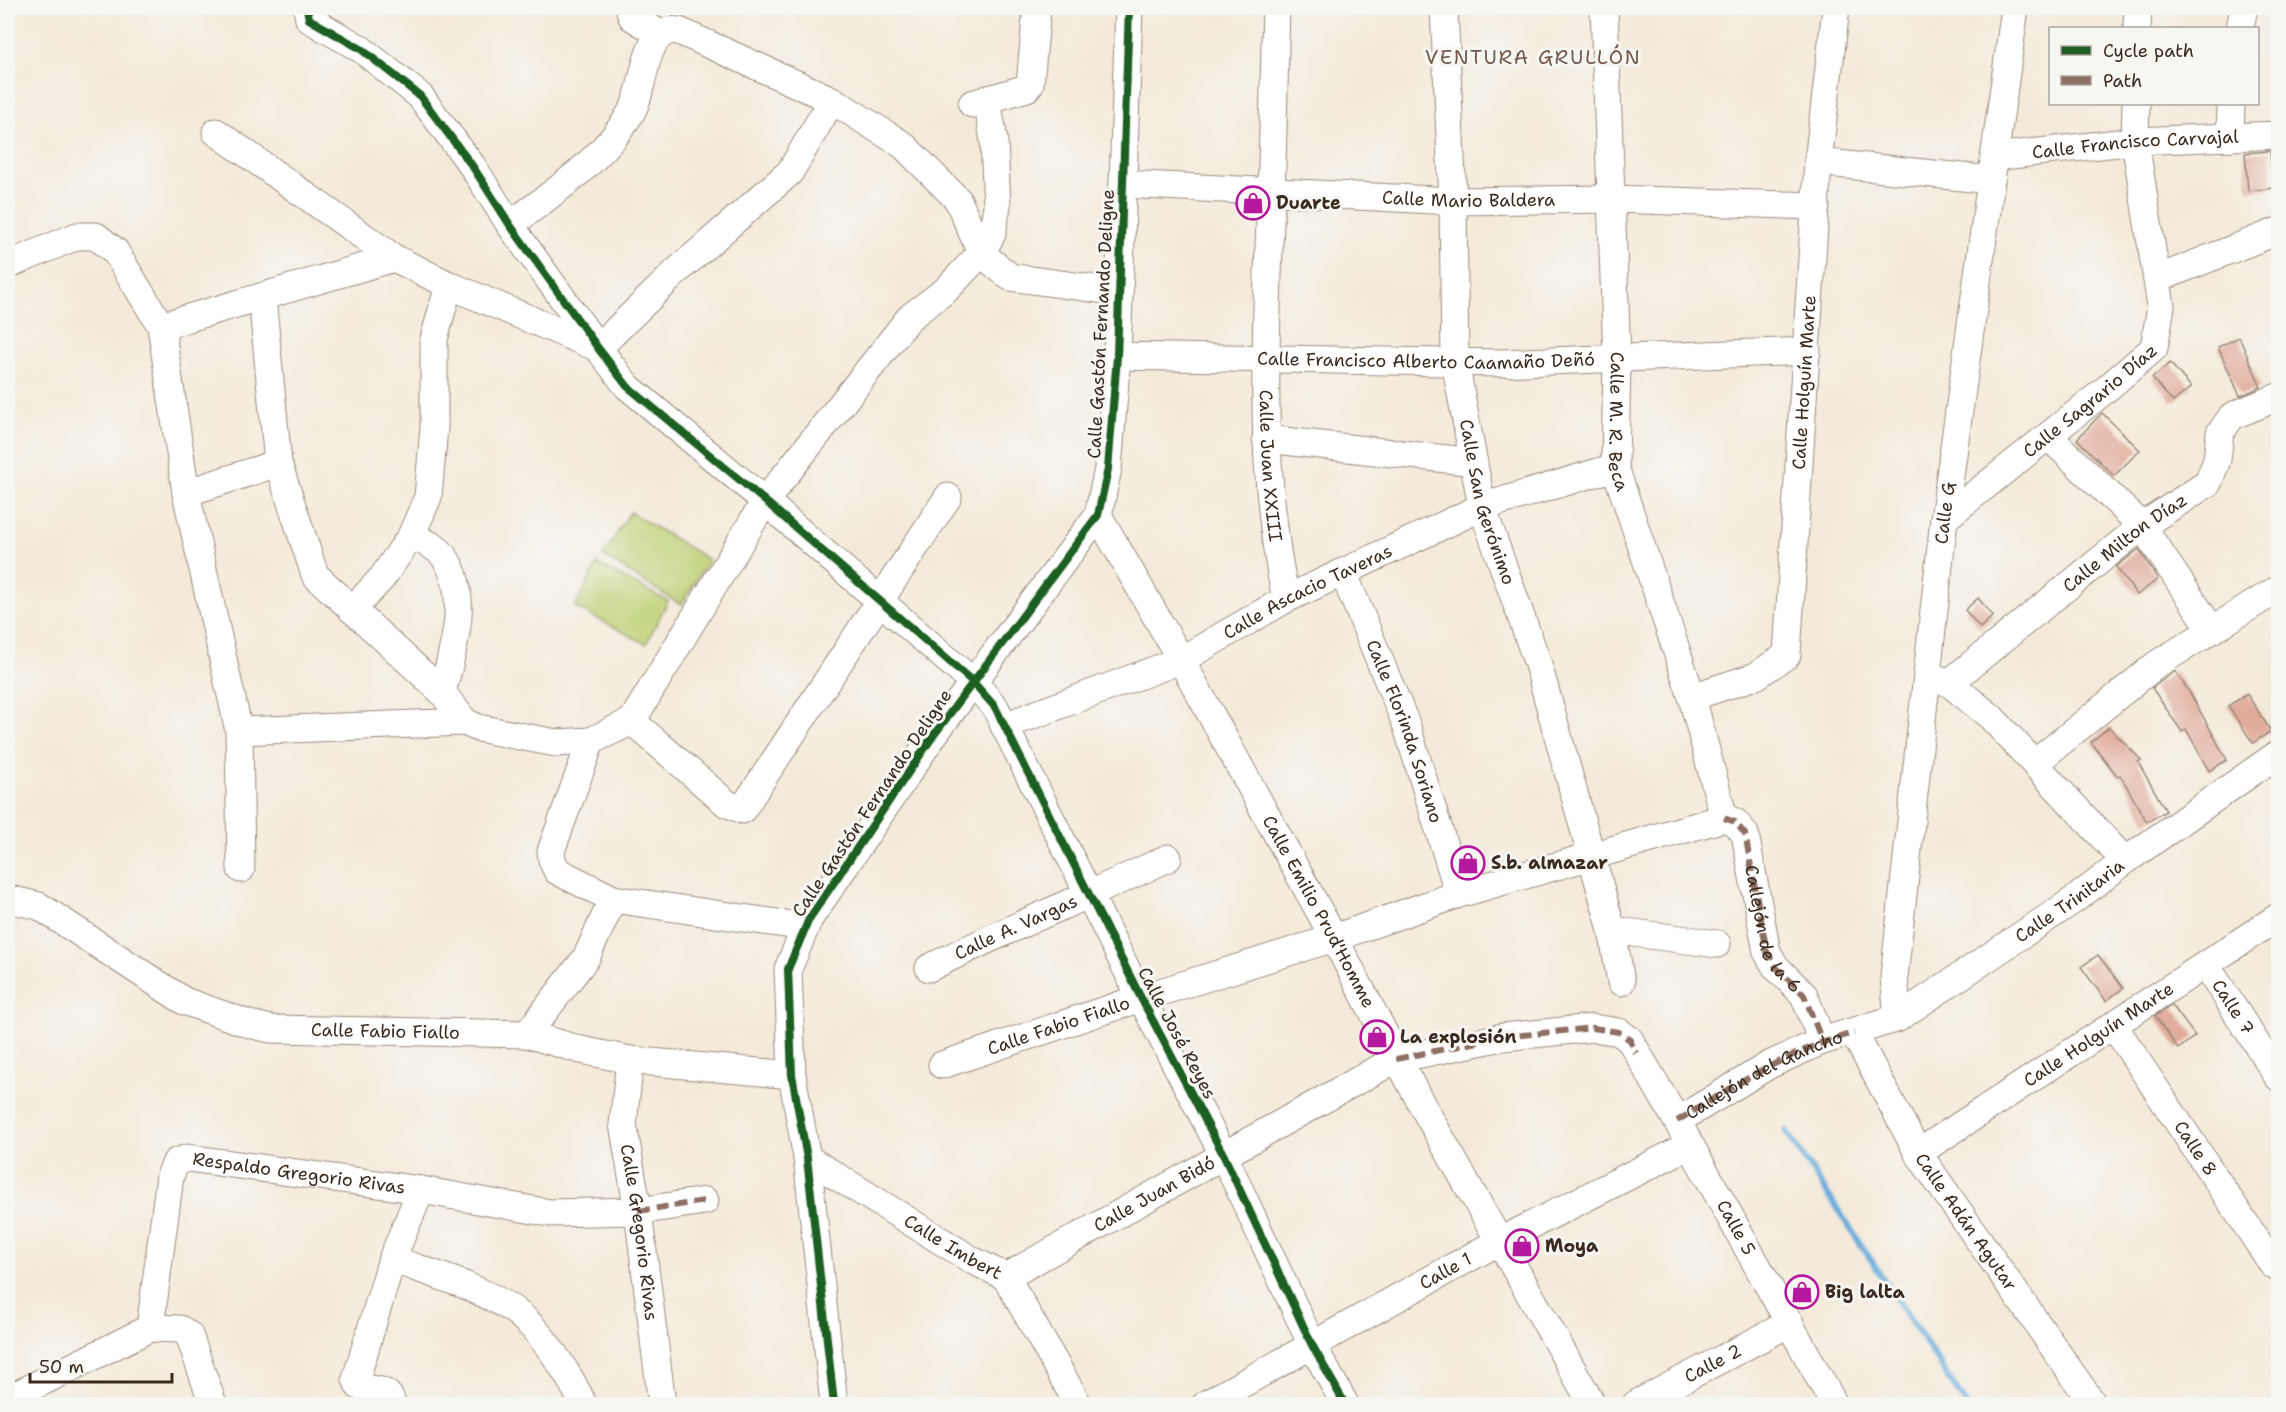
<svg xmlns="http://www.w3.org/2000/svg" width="2286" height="1412" font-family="'Shantell Sans',sans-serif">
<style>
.green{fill:#bdd073;stroke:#7c7d48;stroke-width:1.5}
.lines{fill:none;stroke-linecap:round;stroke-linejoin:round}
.stream{stroke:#63aada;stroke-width:6}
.building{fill:#e1ab9a}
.minor-casing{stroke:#988a7c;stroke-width:29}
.minor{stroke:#fff;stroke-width:27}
.quiet{stroke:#8d6e63;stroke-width:6;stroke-dasharray:12 6;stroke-linecap:butt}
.cycleway-casing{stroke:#f6f6f2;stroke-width:11}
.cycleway{stroke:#1b5e20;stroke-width:8}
.labels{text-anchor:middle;stroke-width:6;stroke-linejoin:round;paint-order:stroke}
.street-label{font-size:18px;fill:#3b2a1e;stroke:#f6f6f2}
.poi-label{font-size:18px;font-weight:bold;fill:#3b2a1e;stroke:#f6f6f2;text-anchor:start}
.neighbourhood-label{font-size:20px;letter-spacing:1.5px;fill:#755749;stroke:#f6f6f2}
</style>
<rect width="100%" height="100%" fill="#f6f6f2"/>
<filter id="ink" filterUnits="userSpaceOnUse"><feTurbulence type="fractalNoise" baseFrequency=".0167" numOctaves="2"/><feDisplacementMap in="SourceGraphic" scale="12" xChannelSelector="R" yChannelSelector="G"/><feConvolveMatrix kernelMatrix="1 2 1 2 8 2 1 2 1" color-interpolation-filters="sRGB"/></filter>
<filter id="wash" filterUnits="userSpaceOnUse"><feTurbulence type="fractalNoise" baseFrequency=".008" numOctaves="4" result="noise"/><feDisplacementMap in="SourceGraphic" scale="24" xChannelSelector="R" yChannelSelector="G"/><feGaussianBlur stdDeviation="1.35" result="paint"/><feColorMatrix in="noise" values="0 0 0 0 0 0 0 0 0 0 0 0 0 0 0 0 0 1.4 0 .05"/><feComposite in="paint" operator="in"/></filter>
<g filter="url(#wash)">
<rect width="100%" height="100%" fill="#f4eada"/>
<g class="green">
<path d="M630,512L709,560L681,605L603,556Z"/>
<path d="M597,564L668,601L646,644L575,607Z"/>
</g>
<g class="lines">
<path class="stream" d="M1786,1131L1966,1404"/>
</g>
<g id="blocks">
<g class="building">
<path d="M2270,151L2273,188L2248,191L2245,153Z"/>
<path d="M2239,337L2261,387L2240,396L2218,347Z"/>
<path d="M2170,363L2191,387L2173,402L2152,378Z"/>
<path d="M2102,413L2140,450L2114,476L2077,439Z"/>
<path d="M2139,549L2158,579L2137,595L2116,567Z"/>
<path d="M1978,598L1993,616L1980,628L1965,610Z"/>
<path d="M2175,671L2190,693L2227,760L2209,771L2186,729L2182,732L2152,688Z"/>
<path d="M2247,694L2271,731L2253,743L2228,706Z"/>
<path d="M2109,727L2141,760L2138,762L2166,811L2147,822L2120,775L2118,777L2091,742Z"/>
<path d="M2098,955L2123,988L2106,1001L2081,967Z"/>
<path d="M2172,1005L2195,1036L2178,1049L2155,1016Z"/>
</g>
</g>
</g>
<g filter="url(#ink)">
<use href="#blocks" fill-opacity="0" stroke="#988a7c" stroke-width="1.5"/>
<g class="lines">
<g class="minor-casing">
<g id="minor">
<path d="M307,8L309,19L361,49L420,96L473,167L510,225L598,348L627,386L765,501L973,682L995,707L1141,998L1223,1154L1312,1345L1345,1404"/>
<path d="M629,8L632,17L660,34"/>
<path id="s1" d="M1276,8C1274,79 1273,151 1270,222C1265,348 1259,475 1286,599"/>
<path id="s2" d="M1444,8L1453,201L1455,362L1482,507L1538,664L1612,930L1621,982"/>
<path id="s3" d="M1604,8L1617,358L1615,467L1692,697L1724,818"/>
<path d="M2137,28L2138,8"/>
<path d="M2240,28L2244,8"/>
<path d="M972,104L1027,88L1030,84L1037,8"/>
<path d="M216,132L394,258L449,285L598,348L678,270L790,172L832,100"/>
<path d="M2230,137L2231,104"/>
<path id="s4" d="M1994,157L2135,141L2278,135"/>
<path d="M1818,162L1991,180"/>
<path id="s5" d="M1123,184L1453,201L1612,199L1816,206"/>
<path d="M510,225C554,192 606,158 633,109C646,85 643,25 679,31L832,100L903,145L958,200L981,253L1010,277L1119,292"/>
<path d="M8,265L77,236H96L115,251L161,326L186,493L239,731L241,869"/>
<path d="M2157,279L2278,231"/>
<path d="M262,297L278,463L315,575L442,692L465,722L478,728L556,743L591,741L632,721L765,501L910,317L946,290L981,253L992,234L997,206L994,141L987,99"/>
<path d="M161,326L394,258"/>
<path id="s6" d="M1117,356L1499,363L1807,351"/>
<path d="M2048,436L2142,526L2212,630"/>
<path d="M1266,439L1474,462"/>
<path d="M186,493L278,463"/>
<path id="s7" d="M1098,515L1181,660L1334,938L1422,1105L1592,1404"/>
<path id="s8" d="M1944,519L2104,391L2154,348L2161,306L2135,141L2136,104"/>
<path d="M411,536C422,541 435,545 443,555C472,593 453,651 442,692"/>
<path id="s9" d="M1343,572L1406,724L1459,894"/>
<path d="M352,610L382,578L411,536L428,497L434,428V339L449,285"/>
<path d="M1933,677L1949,683L1991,717L2125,861"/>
<path id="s10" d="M1949,683L2142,526L2208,483L2217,460L2220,433L2232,416L2278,397"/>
<path id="s11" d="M1692,697L1756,676L1787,655L1818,162L1836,8"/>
<path d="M632,721L726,803L742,810L948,497"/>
<path id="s12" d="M1004,726L1181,660L1286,599L1482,507L1615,467"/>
<path d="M239,731L465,722"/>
<path d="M591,741L551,851L552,860L557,871L613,899L805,927"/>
<path d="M2035,763L2157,664L2278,589"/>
<path d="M1724,818L1735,822L1745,834L1767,952L1776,967L1804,995L1822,1041"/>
<path id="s13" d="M8,899L39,906L184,1001L249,1024L271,1029L527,1034L581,1050L630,1060L792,1075"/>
<path d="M1612,930L1717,944"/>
<path id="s14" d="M2206,965L2278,1077"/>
<path id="s15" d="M929,968C1008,928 1089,896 1168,858"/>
<path id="s16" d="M1898,1018L1894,977L1944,519L2015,8"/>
<path id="s17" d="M2114,1026L2273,1265L2278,1268"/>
<path id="s18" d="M1854,1033L1918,1153L2093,1404"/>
<path d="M527,1034L586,958L613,899"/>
<path id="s19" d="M630,1060L623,1124L638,1211L662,1404"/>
<path id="s20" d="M942,1065L1141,998L1334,938L1459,894L1724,818"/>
<path id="s21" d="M1677,1121L1769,1065L1822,1041L1898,1018L2074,900L2125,861L2278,754"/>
<path id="s22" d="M1918,1153L2278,917"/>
<path id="s23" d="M807,1158L972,1260L1006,1277L1078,1404"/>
<path d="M392,1259C432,1274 476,1286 512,1309C539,1327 570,1375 583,1404"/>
<path id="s24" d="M1006,1277L1396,1059L1503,1037L1593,1028L1619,1032L1630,1040L1677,1121L1834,1404"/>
<path d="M150,1328L180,1329L189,1335L213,1404"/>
<path id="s25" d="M8,1399L150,1328L170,1176L176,1162L188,1158L421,1190L550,1213L638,1211L705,1201"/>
<path d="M392,1404C389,1386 372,1392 359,1386L356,1379L392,1259L421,1190"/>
<path d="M834,1404L807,1158L792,1075L788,969L809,919L933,736L1098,515L1108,469L1117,356L1129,8"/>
<path id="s26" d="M1206,1404L1498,1242L1690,1145"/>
<path id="s27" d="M1636,1404L1790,1323"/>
</g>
</g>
<use href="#minor" class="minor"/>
<g class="quiet">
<path id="s28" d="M1724,818L1735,822L1745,834L1767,952L1776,967L1804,995L1822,1041"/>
<path d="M1396,1059L1503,1037L1593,1028L1619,1032L1630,1040L1636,1053"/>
<path id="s29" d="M1677,1121C1734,1086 1789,1050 1854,1033"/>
<path d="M638,1211L705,1201"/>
</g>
<g class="cycleway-casing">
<g id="cycleway">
<path d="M307,8L309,19L361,49L420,96L473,167L510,225L598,348L627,386L765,501L973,682L995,707L1141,998L1223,1154L1312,1345L1345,1404"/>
<path d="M834,1404L807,1158L792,1075L788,969L809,919L933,736L1098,515L1108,469L1117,356L1129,8"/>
</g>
</g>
<use href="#cycleway" class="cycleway"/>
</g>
</g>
<defs>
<g id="shop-ring" transform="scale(1.725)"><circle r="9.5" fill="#f6f6f2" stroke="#b5179e" stroke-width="1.5"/><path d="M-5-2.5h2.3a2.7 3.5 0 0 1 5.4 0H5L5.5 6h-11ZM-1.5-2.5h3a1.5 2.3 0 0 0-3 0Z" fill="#b5179e"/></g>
</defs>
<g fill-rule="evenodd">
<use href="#shop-ring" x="1253" y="203"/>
<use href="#shop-ring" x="1468" y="863"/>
<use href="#shop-ring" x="1377" y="1037"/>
<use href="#shop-ring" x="1522" y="1246"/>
<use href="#shop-ring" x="1802" y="1292"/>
</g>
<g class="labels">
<g class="street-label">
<text dy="6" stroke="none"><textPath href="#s4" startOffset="142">Calle Francisco Carvajal</textPath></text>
<text dy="6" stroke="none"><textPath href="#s5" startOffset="346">Calle Mario Baldera</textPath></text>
<text transform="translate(1101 324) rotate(-87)" y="6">Calle Gastón Fernando Deligne</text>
<text dy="6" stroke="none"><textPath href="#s6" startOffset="309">Calle Francisco Alberto Caamaño Deñó</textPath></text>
<text dy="6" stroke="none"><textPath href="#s11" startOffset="378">Calle Holguín Marte</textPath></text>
<text dy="6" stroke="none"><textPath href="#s8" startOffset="188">Calle Sagrario Díaz</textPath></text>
<text dy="6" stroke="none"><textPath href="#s3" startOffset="414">Calle M. R. Beca</textPath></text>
<text dy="6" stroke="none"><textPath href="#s1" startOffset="458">Calle Juan XXIII</textPath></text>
<text dy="6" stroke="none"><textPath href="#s2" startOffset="498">Calle San Gerónimo</textPath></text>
<text dy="6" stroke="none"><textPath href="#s16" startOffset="508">Calle G</textPath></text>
<text dy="6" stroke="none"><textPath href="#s10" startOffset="225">Calle Milton Díaz</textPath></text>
<text dy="6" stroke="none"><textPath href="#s12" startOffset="333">Calle Ascacio Taveras</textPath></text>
<text dy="6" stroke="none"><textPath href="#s9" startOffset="171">Calle Florinda Soriano</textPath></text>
<text transform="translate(872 803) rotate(-56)" y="6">Calle Gastón Fernando Deligne</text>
<text dy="6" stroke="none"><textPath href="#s21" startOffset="453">Calle Trinitaria</textPath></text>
<text dy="6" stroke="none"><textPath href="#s7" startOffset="454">Calle Emilio Prud'Homme</textPath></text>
<text dy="6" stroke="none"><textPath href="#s28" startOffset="128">Callejón de la 6</textPath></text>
<text dy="6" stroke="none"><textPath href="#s15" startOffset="96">Calle A. Vargas</textPath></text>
<text dy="6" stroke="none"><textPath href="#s14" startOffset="50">Calle 7</textPath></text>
<text dy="6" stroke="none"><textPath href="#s20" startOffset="123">Calle Fabio Fiallo</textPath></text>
<text dy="6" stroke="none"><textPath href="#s13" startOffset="411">Calle Fabio Fiallo</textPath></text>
<text transform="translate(1177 1033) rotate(62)" y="6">Calle José Reyes</text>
<text dy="6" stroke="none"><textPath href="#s22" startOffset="216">Calle Holguín Marte</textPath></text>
<text dy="6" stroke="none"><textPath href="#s29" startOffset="99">Callejón del Gancho</textPath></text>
<text dy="6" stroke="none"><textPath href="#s17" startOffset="147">Calle 8</textPath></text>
<text dy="6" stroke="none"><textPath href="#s25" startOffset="452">Respaldo Gregorio Rivas</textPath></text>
<text dy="6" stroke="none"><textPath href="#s24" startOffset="170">Calle Juan Bidó</textPath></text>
<text dy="6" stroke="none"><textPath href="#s18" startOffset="220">Calle Adán Agutar</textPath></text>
<text dy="6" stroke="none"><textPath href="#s24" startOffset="902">Calle 5</textPath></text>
<text dy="6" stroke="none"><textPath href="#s19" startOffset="174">Calle Gregorio Rivas</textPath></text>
<text dy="6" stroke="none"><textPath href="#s23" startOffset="171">Calle Imbert</textPath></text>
<text dy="6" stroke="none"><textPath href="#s26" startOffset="274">Calle 1</textPath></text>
<text dy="6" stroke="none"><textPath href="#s27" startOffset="87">Calle 2</textPath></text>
</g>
<g class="poi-label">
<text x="1276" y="209">Duarte</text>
<text x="1491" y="869">S.b. almazar</text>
<text x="1400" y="1043">La explosión</text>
<text x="1545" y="1252">Moya</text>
<text x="1825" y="1298">Big lalta</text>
</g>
<g class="neighbourhood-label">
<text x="1533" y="64">VENTURA GRULLÓN</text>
</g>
</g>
<rect width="2286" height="1412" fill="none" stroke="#f6f6f2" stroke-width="30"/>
<rect x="2049" y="27" width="210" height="78" fill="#f6f6f2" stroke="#aba49d" stroke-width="1.5"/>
<rect x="2061" y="46" width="30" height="9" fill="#1b5e20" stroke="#aba49d" stroke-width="1.5"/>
<text x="2103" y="57" font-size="18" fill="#3b2a1e">Cycle path</text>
<rect x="2061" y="76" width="30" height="9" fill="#8d6e63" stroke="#aba49d" stroke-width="1.5"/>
<text x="2103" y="87" font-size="18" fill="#3b2a1e">Path</text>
<path d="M30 1373v9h142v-9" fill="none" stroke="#3b2a1e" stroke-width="3"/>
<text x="39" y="1373" font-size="18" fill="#3b2a1e" stroke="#f6f6f2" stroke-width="4.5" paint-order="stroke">50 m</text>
</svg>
